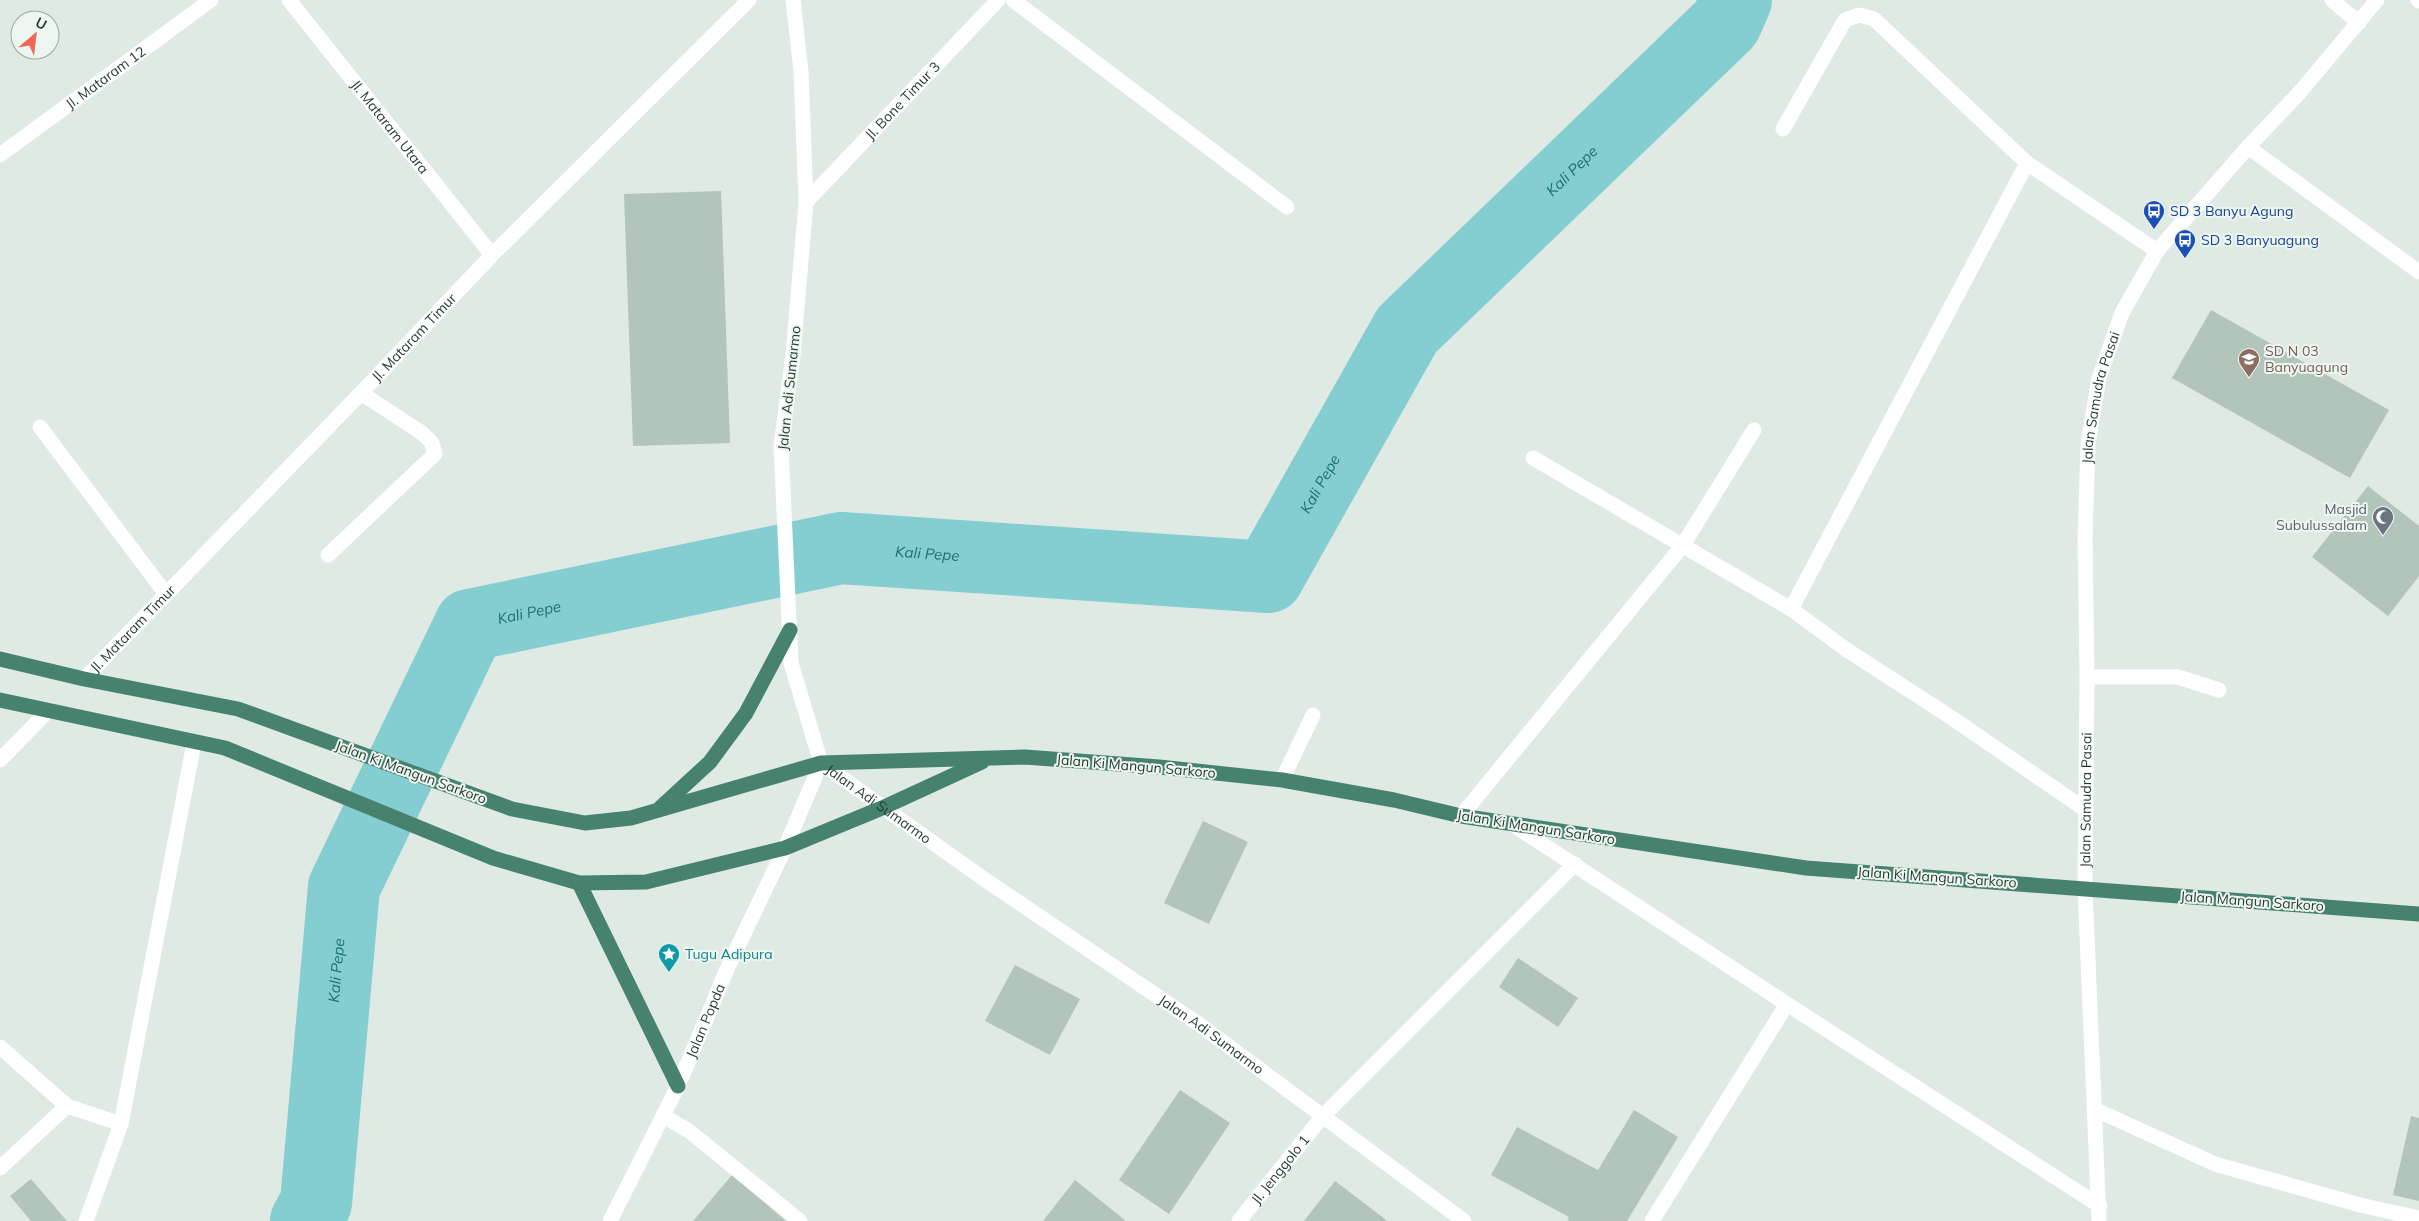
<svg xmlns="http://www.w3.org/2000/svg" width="2419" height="1221" font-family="Mulish,sans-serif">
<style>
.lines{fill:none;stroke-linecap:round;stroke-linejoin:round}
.river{stroke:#84cdd0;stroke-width:72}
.building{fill:#b3c4bb}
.service{stroke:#fff;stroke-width:15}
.minor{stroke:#fff;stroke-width:15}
.tertiary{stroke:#fff;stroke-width:15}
.secondary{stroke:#fff;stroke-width:15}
.trunk{stroke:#46826d;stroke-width:15}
.labels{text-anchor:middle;stroke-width:4;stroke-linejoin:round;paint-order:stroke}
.street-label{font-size:14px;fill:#1f392f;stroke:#eef6f1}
.transit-label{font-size:14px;fill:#164399;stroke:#eef6f1;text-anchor:start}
.education-label{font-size:14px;fill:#785e54;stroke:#eef6f1;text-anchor:start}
.worship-label{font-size:14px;fill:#5b616d;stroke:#eef6f1;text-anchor:end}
.culture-label{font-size:14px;fill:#0d838f;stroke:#eef6f1;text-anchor:start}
.water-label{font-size:15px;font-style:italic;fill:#1a7074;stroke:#eef6f1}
</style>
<rect width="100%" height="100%" fill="#deeae3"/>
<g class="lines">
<path class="river" id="s1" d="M306,1221L316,1203L344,887L470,625L841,548L1268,577L1407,330L1726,23L1736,0"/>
</g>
<g class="building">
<path d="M721,191L730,443L633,446L624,194Z"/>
<path d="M2211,310L2389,410L2350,478L2172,378Z"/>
<path d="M2368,486L2419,526V576L2388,616L2312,557Z"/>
<path d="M1203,821L1248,842L1209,924L1164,903Z"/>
<path d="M1518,958L1578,998L1558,1027L1499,987Z"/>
<path d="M1015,965L1080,999L1050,1055L985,1021Z"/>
<path d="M1180,1090L1230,1123L1169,1214L1119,1180Z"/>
<path d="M1634,1110L1678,1137L1627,1221H1570L1567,1220L1569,1217L1491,1175L1517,1127L1598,1170Z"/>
<path d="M2411,1116L2419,1118V1201L2393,1195Z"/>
<path d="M732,1175L786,1221H693Z"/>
<path d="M31,1179L67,1221H31L10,1196Z"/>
<path d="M1075,1180L1126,1221H1043Z"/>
<path d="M1335,1181L1385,1219L1387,1221H1304Z"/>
</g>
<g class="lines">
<g class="service">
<path d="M328,555L435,454L432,443L422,433L361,393"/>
<path d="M2087,677H2178L2219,690"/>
<path d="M1282,780L1313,715"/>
</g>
<g class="minor">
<path id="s2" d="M289,0L492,255"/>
<path d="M1013,0L1287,207"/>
<path d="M2332,0L2359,23"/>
<path d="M2418,0L2419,1"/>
<path d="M1783,129L1845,20L1859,15L1874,19L2027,163L2157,251"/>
<path d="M2248,147L2419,272"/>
<path id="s3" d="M0,155L211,0"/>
<path id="s4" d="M806,202L998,0"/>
<path d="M40,427L166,594"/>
<path d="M1533,458L1791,609L1847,650L1952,718L2086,810"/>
<path d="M1791,609L2027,163"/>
<path id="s5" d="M84,679L361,393L492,255L749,0"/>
<path d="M0,760L49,710"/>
<path d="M1461,816L1683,545L1754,430"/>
<path d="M1512,824L1787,1004"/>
<path d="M2085,888L2099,1221"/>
<path d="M0,1047L67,1106L0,1168"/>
<path d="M67,1106L121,1124"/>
<path d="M2096,1110L2215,1164L2360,1205L2419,1218"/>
<path d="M663,1116L689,1131L800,1221"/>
<path d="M86,1221L121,1124L194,743"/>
<path id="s6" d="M1239,1221L1322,1117L1575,864"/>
<path d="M1652,1221L1787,1004L2100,1206"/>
</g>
<path class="tertiary" id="s7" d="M2085,888L2087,677L2085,537L2088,444L2099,378L2122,313L2157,251L2248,147L2300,92L2377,0"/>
<g class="secondary">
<path id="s8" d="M793,0L801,71L806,202L793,355L781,446L791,663L821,763L981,877L1200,1025L1464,1221"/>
<path id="s9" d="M610,1221L678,1086L728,967L785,848L821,763"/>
</g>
<g class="trunk">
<path d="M0,659L84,679L238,709L512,809L585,823L631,818L821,763L1025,757L1159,767L1282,780L1394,800L1461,816L1806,868L2419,914"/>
<path d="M0,700L225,748L493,858L579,883L646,882L785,848L882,808L982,762"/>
<path d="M660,808L710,762L746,713L790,630"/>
<path d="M579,883L678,1086"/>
</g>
</g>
<defs>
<g id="bus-pin" transform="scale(1.125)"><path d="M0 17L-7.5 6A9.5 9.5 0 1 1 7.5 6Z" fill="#1a4fb4" stroke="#eef6f1"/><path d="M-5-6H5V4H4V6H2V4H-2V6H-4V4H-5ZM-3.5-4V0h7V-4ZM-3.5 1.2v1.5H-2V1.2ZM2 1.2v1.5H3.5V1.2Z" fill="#fff"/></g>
<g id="school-pin" transform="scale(1.125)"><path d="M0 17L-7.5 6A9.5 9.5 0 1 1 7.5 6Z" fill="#8d6e63" stroke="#eef6f1"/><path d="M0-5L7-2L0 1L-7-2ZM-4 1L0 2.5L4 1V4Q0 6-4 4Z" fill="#fff"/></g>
<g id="mosque-pin" transform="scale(1.125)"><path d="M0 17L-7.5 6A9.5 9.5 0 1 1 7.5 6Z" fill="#6b7280" stroke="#eef6f1"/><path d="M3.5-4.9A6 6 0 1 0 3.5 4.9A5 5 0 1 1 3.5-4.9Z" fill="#fff"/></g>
<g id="sight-pin" transform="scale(1.125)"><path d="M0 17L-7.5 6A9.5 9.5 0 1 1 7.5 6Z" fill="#0f9aa8" stroke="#eef6f1"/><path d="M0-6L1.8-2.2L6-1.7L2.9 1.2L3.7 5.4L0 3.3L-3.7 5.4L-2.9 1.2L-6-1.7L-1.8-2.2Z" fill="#fff"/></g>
</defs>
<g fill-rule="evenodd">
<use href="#bus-pin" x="2154" y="211"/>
<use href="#bus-pin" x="2185" y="240"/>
<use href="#school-pin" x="2249" y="359"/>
<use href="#mosque-pin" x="2383" y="517"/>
<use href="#sight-pin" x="669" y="954"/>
</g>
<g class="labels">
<g class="street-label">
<text dy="5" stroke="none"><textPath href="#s3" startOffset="131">Jl. Mataram 12</textPath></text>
<text dy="5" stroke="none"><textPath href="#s4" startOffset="140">Jl. Bone Timur 3</textPath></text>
<text dy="5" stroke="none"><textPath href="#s2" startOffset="162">Jl. Mataram Utara</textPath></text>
<text dy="5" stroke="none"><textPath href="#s5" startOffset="475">Jl. Mataram Timur</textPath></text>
<text transform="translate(789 388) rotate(-84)" y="5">Jalan Adi Sumarmo</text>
<text dy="5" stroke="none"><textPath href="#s7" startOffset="492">Jalan Samudra Pasai</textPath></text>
<text dy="5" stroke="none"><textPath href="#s5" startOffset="70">Jl. Mataram Timur</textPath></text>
<text transform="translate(1136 766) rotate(5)" y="5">Jalan Ki Mangun Sarkoro</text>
<text transform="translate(411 772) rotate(20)" y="5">Jalan Ki Mangun Sarkoro</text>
<text dy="5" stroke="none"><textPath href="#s7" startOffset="88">Jalan Samudra Pasai</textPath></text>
<text dy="5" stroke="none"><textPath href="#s8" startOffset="840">Jalan Adi Sumarmo</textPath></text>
<text transform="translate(1536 827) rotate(9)" y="5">Jalan Ki Mangun Sarkoro</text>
<text transform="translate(1937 877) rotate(4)" y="5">Jalan Ki Mangun Sarkoro</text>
<text transform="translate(2252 901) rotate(4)" y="5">Jalan Mangun Sarkoro</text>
<text dy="5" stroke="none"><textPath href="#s9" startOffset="222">Jalan Popda</textPath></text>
<text dy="5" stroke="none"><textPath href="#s8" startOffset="1245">Jalan Adi Sumarmo</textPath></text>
<text dy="5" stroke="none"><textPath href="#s6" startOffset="66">Jl. Jenggolo 1</textPath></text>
</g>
<g class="transit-label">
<text x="2170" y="216">SD 3 Banyu Agung</text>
<text x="2201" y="245">SD 3 Banyuagung</text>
</g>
<g class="education-label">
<text x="2265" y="356">SD N 03<tspan x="2265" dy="16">Banyuagung</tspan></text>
</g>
<g class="worship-label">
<text x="2367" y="514">Masjid<tspan x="2367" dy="16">Subulussalam</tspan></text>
</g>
<g class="culture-label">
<text x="685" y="959">Tugu Adipura</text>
</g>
<g class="water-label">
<text dy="5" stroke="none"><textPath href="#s1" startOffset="1948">Kali Pepe</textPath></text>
<text dy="5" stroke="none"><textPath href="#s1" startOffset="1542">Kali Pepe</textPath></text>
<text dy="5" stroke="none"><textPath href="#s1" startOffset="1094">Kali Pepe</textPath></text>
<text dy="5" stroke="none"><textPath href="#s1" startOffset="689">Kali Pepe</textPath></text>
<text dy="5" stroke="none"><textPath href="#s1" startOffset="254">Kali Pepe</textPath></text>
</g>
</g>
<g transform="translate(35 35) rotate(28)"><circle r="24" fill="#eef6f1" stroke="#9baaa3"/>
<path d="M0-4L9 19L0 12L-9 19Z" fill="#f26653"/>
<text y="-8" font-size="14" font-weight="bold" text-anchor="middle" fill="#1f392f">U</text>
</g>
</svg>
